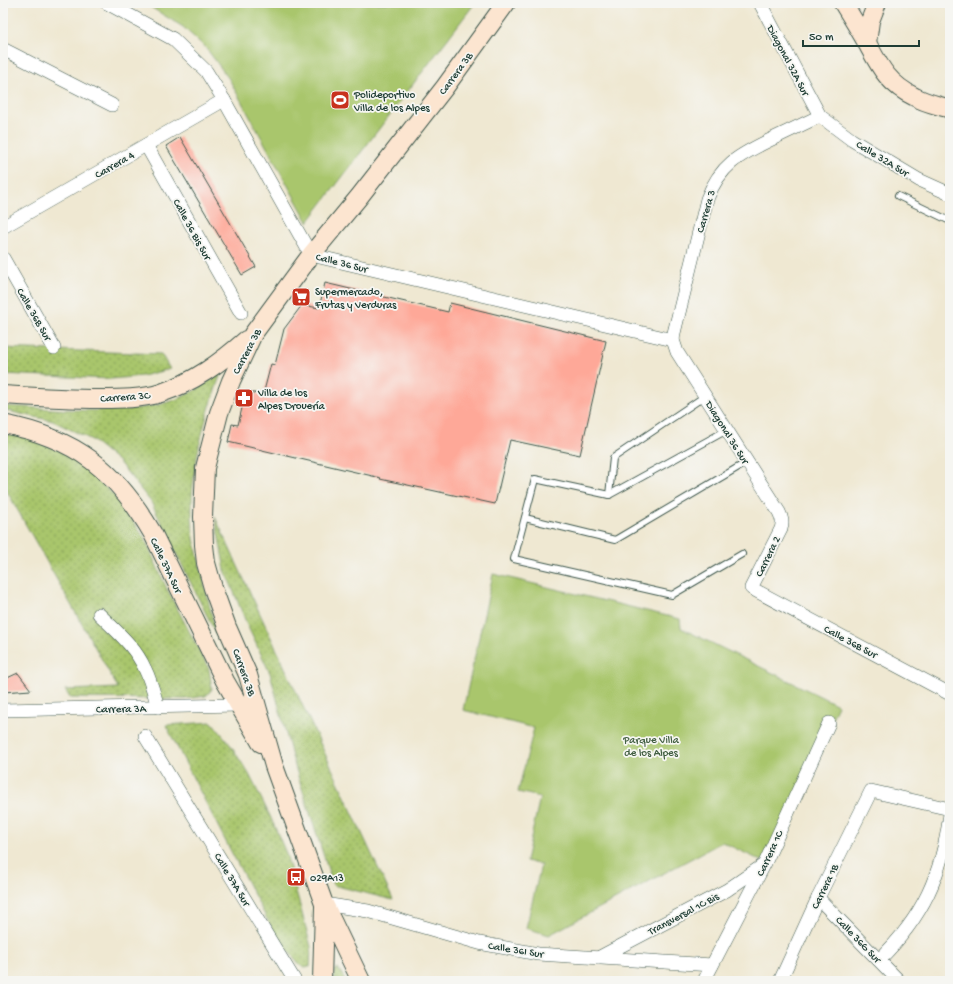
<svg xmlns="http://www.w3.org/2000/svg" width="953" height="984" font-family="'Gochi Hand',sans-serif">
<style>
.grass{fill:url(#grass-dots);stroke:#648250}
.green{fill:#a9c66c;stroke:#648250}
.building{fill:#fea898}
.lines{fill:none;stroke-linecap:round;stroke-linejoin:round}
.lane-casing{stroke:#3e574c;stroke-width:8}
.street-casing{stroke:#3e574c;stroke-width:14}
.secondary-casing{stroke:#3e574c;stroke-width:20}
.lane{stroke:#fff;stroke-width:6}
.street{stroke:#fff;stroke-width:13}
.secondary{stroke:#fce5d0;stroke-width:18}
.labels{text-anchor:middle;stroke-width:3.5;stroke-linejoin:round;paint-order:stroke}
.street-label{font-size:11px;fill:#1f3d34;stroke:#f6f6f2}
.poi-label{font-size:11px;fill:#1f3d34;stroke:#f6f6f2;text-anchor:start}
.park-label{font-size:11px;fill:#425f42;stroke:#f6f6f2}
</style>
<defs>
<pattern id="grass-dots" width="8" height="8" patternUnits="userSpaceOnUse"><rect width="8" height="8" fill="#a9c66c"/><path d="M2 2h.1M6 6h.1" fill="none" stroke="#89a25a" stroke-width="1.8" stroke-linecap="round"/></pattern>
</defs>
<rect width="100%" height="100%" fill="#f6f6f2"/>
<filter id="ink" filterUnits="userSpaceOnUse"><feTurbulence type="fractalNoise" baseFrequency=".025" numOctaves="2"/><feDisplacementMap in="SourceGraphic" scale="8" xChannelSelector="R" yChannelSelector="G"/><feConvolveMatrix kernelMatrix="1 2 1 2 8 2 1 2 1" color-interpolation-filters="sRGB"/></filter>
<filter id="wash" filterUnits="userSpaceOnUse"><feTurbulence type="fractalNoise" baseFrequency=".012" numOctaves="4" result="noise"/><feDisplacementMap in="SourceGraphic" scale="16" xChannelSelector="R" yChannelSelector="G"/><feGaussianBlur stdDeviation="0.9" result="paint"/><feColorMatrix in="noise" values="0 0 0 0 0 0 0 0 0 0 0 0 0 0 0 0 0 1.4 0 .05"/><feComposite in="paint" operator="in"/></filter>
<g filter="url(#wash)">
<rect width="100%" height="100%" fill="#efe8d2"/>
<g class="grass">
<path d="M3,348L161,354L170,369L142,376L111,379L3,374Z"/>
<path d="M221,373C202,427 186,482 194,539C196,549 199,559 201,569C206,590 211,612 216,634L151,502L118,461L92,440L53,421L3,410V406C57,408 132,419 182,397C196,391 209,381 221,373Z"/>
<path d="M3,434L30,438L63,452L91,472L115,496L144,537L167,589L209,669L212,689L206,696L185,699L70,698L65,690L118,688L4,486H3Z"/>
<path d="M215,517L393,900L333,885L293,760L270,673L248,627L225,570Z"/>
<path d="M212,722L229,743L249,774L270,816L286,853L311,947L310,967H302L277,938L225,840L166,725Z"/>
<path d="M338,968L346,981H335L334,970Z"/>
</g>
<g class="green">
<path d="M144,3H475L308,222L229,79L206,48L183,27Z"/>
<path d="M493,574L680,619L681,628L838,705L766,863L722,842L549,935L526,928L541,865L526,861L540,797L518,792L534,728L463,710Z"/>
</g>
<g id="blocks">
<g class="building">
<path d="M180,137L256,267L242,275L166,146Z"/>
<path d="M325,283L448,312L450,303L606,341L580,455L510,440L495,504L380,479L381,478L228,442L232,424L238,425L246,391L263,395L271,364L275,365L284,329L302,305L319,308Z"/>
<path d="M18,673L31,690L3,692V680Z"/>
</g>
</g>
</g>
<g filter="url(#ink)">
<use href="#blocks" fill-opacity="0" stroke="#3e574c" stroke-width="1"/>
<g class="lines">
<g class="lane-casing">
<g id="lane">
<path d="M898,196L950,221"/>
<path d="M727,430L609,495L535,479L514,559L672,595L742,554"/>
<path d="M609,495L613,458L705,396"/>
<path d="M525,518L615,540L747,462"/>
</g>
</g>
<g class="street-casing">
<g id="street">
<path d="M107,3L173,39L206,71L224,100L311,255L673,340"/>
<path d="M760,3L820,116L852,140L919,180L950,194"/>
<path d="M3,49L112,105"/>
<path d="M820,116C803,124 787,132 770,140C739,155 720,165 707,199L674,333L673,340L677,352L779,512C782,518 783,522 781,529L751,588L950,694"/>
<path d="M146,145L241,313"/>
<path d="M3,227L224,100"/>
<path d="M3,258L54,348"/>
<path d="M99,614C116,631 135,646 145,669C151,681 154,694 158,707"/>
<path d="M3,710L238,705"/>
<path d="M145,736L295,981"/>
<path d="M818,898L899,981"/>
<path d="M324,904L368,911L479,943L538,954L712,965"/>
<path d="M598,958L727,890L762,866"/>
<path d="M879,960C923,917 942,875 950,814"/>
<path d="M704,981L765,863L829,723"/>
<path d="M780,981L818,898L871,791L950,809"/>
</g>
</g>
<g class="secondary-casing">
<g id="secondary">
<path d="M843,3C851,16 859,29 867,43C880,67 888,84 915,97C926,103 938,105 950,109"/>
<path d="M867,43L870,21L877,3"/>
<path d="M3,395C35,397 68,399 100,399C120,399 142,399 161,393C194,382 220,363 246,340"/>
<path d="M3,424C76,438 116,470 153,534L225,681L261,743"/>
<path d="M322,981L324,907"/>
<path d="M361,981L324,904L274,766L248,675L227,627L213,588L206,563L204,545L203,517L205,468L219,413L231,381L253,334L311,255L359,197L445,87L506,3"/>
</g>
</g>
<use href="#lane" class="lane"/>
<use href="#street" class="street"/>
<use href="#secondary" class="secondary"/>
</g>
</g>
<defs>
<g id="stadium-square" transform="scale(1)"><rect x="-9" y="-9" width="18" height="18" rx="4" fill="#c8321e" stroke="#f6f6f2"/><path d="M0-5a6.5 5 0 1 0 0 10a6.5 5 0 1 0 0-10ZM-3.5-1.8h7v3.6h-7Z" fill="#fff"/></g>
<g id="supermarket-square" transform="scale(1)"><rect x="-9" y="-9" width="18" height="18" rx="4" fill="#c8321e" stroke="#f6f6f2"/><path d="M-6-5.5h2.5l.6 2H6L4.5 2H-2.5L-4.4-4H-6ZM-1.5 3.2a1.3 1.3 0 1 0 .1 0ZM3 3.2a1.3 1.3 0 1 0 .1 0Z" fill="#fff"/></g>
<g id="pharmacy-square" transform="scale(1)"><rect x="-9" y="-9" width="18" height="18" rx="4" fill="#c8321e" stroke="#f6f6f2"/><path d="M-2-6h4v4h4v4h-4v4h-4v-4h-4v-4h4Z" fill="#fff"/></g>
<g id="bus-square" transform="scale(1)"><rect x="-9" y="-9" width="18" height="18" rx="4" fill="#c8321e" stroke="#f6f6f2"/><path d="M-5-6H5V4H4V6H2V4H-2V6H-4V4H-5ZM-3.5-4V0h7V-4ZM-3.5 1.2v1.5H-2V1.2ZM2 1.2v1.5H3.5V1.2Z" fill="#fff"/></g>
</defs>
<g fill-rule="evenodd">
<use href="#stadium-square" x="340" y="100"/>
<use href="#supermarket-square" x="301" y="297"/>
<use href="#pharmacy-square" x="244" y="398"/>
<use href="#bus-square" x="296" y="877"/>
</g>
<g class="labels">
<g class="street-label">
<text transform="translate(789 60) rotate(62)" y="4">Diagonal 32A Sur</text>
<text transform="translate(455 73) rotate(-54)" y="4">Carrera 3B</text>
<text transform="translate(883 158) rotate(31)" y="4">Calle 32A Sur</text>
<text transform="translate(114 164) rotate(-30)" y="4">Carrera 4</text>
<text transform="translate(705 211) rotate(-74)" y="4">Carrera 3</text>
<text transform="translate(193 229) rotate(61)" y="4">Calle 36 Bis Sur</text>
<text transform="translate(342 262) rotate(14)" y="4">Calle 36 Sur</text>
<text transform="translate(35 314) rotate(60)" y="4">Calle 36B Sur</text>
<text transform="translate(246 351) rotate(-62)" y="4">Carrera 3B</text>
<text transform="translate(125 396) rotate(-4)" y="4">Carrera 3C</text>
<text transform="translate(728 432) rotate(58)" y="4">Diagonal 36 Sur</text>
<text transform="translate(767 556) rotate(-64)" y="4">Carrera 2</text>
<text transform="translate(167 565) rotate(64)" y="4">Calle 37A Sur</text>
<text transform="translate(851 641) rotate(28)" y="4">Calle 36B Sur</text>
<text transform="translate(245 672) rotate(70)" y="4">Carrera 3B</text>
<text transform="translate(121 708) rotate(-1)" y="4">Carrera 3A</text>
<text transform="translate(769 853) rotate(-65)" y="4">Carrera 1C</text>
<text transform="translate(233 879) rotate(59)" y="4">Calle 37A Sur</text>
<text transform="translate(824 886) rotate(-64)" y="4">Carrera 1B</text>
<text transform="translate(683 913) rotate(-28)" y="4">Transversal 1C Bis</text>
<text transform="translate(859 939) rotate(46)" y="4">Calle 36G Sur</text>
<text transform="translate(516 949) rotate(9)" y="4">Calle 36I Sur</text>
</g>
<g class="poi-label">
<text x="354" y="98">Polideportivo<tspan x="354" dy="13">Villa de los Alpes</tspan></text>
<text x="315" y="295">Supermercado,<tspan x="315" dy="13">Frutas y Verduras</tspan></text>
<text x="258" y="396">Villa de los<tspan x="258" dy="13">Alpes Drouería</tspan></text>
<text x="310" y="881">029A13</text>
</g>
<g class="park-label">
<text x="651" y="743">Parque Villa<tspan x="651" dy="13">de los Alpes</tspan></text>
</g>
</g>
<rect width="953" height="984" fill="none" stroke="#f6f6f2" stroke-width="16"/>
<path d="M803 40v6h116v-6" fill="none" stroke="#1f3d34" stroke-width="2"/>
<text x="809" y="40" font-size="12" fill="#1f3d34" stroke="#f6f6f2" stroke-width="3" paint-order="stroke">50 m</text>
</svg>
